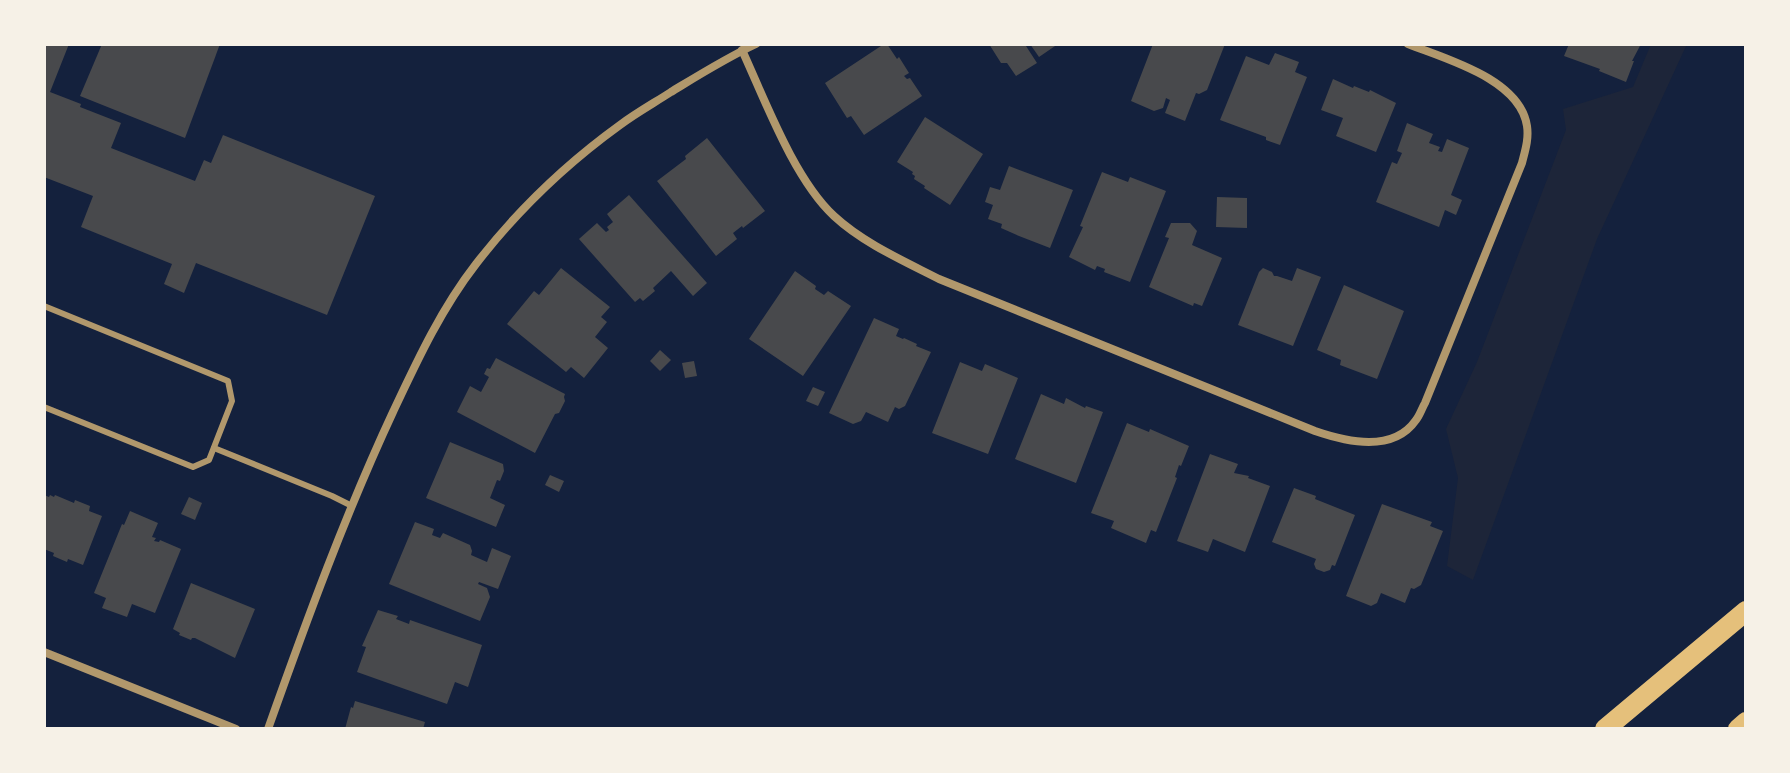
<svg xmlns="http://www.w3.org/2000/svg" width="1790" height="773" font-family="Figtree,sans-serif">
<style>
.green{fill:#1d2539}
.building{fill:#48494c}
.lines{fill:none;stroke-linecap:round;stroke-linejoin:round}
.service{stroke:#b1986c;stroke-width:6}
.minor{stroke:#b1986c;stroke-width:8}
.primary{stroke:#e5c07b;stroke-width:20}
</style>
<rect width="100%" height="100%" fill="#14213d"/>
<path class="green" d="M1651,44H1687L1597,239L1473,580L1447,566L1458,478L1446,429L1477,362L1566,130L1563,109L1633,87Z"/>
<g class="building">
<path d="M44,44H69L50,92L81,104L80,107L121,123L111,148L195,181L204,160L211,163L223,135L375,196L327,315L196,263L184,293L164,284L172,264L81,227L93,196L44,177Z"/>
<path d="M102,44H220L185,138L80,96Z"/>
<path d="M884,44H887L897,59L899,57L909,73L904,76L907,79L910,78L922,96L864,135L851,116L847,118L825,83Z"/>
<path d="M989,44H1030L1026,46L1037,63L1016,76L1007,63H1001Z"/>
<path d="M1030,44H1058L1039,57Z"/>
<path d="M1153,44H1225L1207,90L1199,94L1196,93L1185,121L1165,113L1170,100L1166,98L1163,108L1154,111L1131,101Z"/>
<path d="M1569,44H1641L1632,61H1634L1626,82L1599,71L1600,69L1564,56Z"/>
<path d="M1275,53L1299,62L1295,72L1307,77L1280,145L1266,140V137L1220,120L1246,56L1269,65Z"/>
<path d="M1333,79L1353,88L1354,86L1369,92L1370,90L1396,103L1376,152L1336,136L1343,118L1321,110Z"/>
<path d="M925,117L983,154L950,205L924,188L925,186L914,179L915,176L912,174L913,172L897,162Z"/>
<path d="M1407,123L1433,134L1429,143L1440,147L1438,151L1442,152L1447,139L1469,148L1451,195L1462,200L1456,215L1445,210L1439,227L1376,202L1392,162L1397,164L1402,153L1397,151Z"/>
<path d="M707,138L765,211L743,228L742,226L733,233L737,239L716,256L657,181L686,159L685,156Z"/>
<path d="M1009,166L1073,190L1050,248L1019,236L1001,228L1002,224L988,219L993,205L985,202L990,187L1000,190Z"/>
<path d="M1102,172L1128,182L1130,177L1166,191L1130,282L1104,272L1105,269L1097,266L1095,270L1069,257L1083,227L1080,226Z"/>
<path d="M629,195L707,283L693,296L671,271L653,288L655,291L643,301L640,298L635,302L579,239L597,223L606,232L609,230L607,227L613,222L607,214Z"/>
<path d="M1217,197L1247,198V228L1216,227Z"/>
<path d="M1171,223H1190L1197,231L1192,245L1222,258L1202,306L1194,303L1193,306L1149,287L1169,238L1165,237Z"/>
<path d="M561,268L610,307L601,317L607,322L595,337L608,348L584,378L571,367L566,372L507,324L534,291L539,295Z"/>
<path d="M1263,268L1272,272L1274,276H1277L1292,281L1297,268L1321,277L1293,346L1238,325L1259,272Z"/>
<path d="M795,271L816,286L815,289L824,295L828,291L851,306L803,376L749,339Z"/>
<path d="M1344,285L1404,311L1377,379L1340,365L1341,360L1317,350Z"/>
<path d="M874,318L899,329L896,336L903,339L904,338L917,344L916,346L931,352L905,406L899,409L895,407L888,422L866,412L861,421L853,424L829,413Z"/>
<path d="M660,350L671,360L660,371L650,361Z"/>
<path d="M496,358L565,394L564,397L565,401L559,413L555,414L535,453L457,412L470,386L481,392L489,377L484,374L487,368L490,369Z"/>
<path d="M694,361L697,376L685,378L682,363Z"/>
<path d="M960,362L982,371L985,364L1018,378L988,454L932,433Z"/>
<path d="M813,387L825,392L818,406L806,401Z"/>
<path d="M1041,394L1064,404L1066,398L1085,408L1086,406L1103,412L1076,483L1015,459Z"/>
<path d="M1127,423L1149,432L1150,429L1189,446L1181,466L1179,465L1175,477L1177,478L1156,532L1151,530L1146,543L1111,528L1114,521L1091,513Z"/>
<path d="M450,442L503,464L504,471L500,481L497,480L490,498L505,505L496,527L426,498Z"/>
<path d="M1210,454L1238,464L1234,473L1249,476L1248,478L1270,486L1245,552L1213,539L1208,552L1177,541Z"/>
<path d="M550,475L564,481L559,492L545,485Z"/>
<path d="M1294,488L1316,496L1315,499L1355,515L1335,566L1332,565L1330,570L1324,572L1316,569L1314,564L1316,559L1272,542Z"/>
<path d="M44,495L49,497L50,495L54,497L55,495L74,503L75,500L90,506L89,511L102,516L83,565L68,559L67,562L53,556L54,553L44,549Z"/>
<path d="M189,497L202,503L195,520L181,514Z"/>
<path d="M1382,504L1432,522L1430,526L1443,531L1421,585L1414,589L1411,588L1405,603L1381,593L1377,603L1371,606L1346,596Z"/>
<path d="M130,511L158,523L152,537L156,538L154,541L159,542L160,540L181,549L155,613L132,604L127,617L102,608L106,598L94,593L122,524L124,525Z"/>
<path d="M415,522L434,529L432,535L440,538L443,533L470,545L472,551L471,555L487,562L492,548L511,556L498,589L479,582L478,584L487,588L490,597L480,621L389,584Z"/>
<path d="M191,583L255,609L235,658L195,638H192L191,640L179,635L180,633L173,629Z"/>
<path d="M378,610L398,616L396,619L409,624L410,620L482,645L468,687L455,682L447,704L357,672L366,647L362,646Z"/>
<path d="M355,701L425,722L423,729H345L351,707L353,708Z"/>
</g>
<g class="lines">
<g class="service">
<path d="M44,306L228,381L232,401L209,460L193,467L44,407"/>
<path d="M214,448L332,496L352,506"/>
</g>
<g class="minor">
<path d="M742,50C765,100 794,179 834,216C863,243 904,261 939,279L1315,431C1347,442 1393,453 1416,420C1420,415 1422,408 1425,403L1522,163C1525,151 1529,139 1527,126C1520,79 1446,59 1408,44"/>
<path d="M44,652L236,729"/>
<path d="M268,729C306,622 345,515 393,412C417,361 441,309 476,264C517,211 566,164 620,125C636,113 654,103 671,92C699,75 726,58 756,44"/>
</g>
<g class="primary">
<path d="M1605,729L1746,611"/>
<path d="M1738,729L1746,722"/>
</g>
</g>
<rect width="1790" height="773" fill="none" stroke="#f6f1e7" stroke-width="92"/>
</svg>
